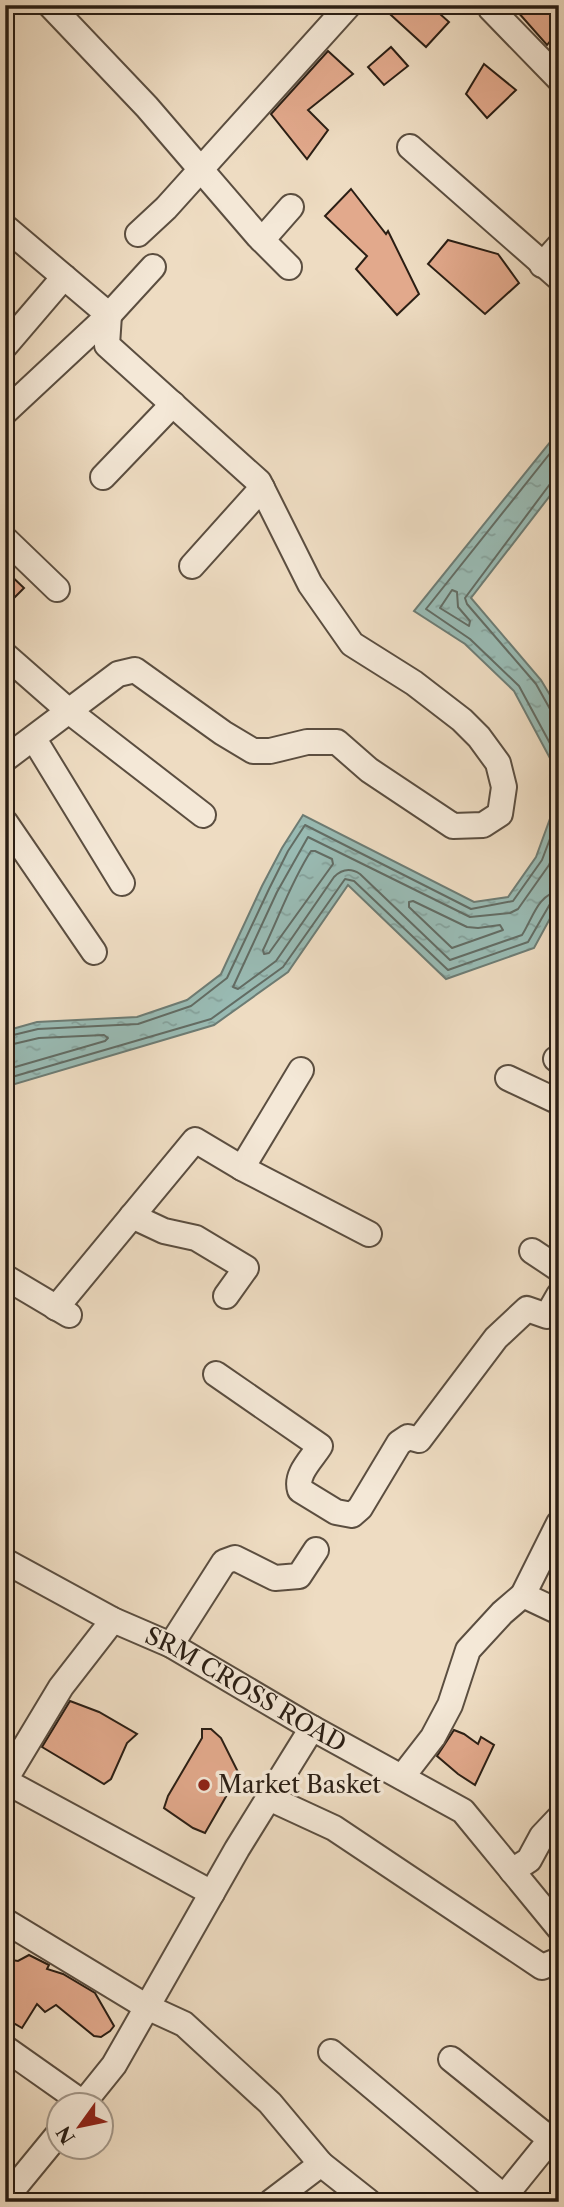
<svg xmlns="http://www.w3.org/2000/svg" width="564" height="2207" font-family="'Libre Caslon Text',serif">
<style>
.water{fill:url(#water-ripples);stroke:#6d7c74;stroke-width:2}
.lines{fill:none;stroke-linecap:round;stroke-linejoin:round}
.shore{stroke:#626c64;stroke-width:2}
.building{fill:#e2a98c;stroke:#2a1e14;stroke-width:2}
.minor-casing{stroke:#5b4e40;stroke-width:28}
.minor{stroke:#f4e8d7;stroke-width:24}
.poi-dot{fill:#8f2418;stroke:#f4e8d7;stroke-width:2.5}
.labels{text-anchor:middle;stroke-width:7;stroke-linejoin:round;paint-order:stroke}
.street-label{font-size:24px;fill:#2a1e14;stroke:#f4e8d7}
.poi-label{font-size:24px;fill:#2a1e14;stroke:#f4e8d7;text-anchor:start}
</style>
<defs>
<pattern id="water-ripples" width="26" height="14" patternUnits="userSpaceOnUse" patternTransform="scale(1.75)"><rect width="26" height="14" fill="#99bbb4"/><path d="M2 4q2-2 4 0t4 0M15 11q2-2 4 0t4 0" fill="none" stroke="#84a09a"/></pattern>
</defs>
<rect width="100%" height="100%" fill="#eedcc2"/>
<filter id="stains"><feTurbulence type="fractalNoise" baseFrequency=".00286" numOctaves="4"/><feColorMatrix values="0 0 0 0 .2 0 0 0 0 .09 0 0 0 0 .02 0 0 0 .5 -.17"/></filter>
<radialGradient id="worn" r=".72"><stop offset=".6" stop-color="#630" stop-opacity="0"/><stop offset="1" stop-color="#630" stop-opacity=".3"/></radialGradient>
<g class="water">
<path d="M559,431V484L471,598L541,680L559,710V775L514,691L465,644L414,611Z"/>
<path d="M559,794V902L534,948L446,979L348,885L288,972L214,1025L5,1087V1031L37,1022L137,1017L187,1000L221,974L262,886L282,848L303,815L474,902L508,897L536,857Z"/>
</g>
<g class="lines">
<g class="shore">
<path d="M559,442L426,609L470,639L519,686L559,760"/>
<path d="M559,481L550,484L465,598L467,604L536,684L550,709L559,712"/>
<path d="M452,590L457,592L458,607L470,621L469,626L440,608Z"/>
<path d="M559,840L549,865L518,909L510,913L470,917L308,837L277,892L233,987L238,989L276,961L334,877C342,869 351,868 360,874L450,960L522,935C532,920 538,893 559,892"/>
<path d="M315,851L332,859L333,864L269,953L264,954L263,950C279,917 291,882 311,851Z"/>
<path d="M413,901L467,927L478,928L500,925L503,930L452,948L409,907V902Z"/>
<path d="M5,1037L38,1029L138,1024L191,1006L227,978L269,889L288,851L305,825L471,909L513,901L542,860L559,815"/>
<path d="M5,1046L39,1038L104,1035L108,1038L105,1041L5,1070"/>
<path d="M5,1079L211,1019L283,967L345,879L354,881L448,970L528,942L550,904L559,901"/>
</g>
</g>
<g class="building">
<path d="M380,5H430L449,22L426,47Z"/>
<path d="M524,5H554L559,10V30L547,45L517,11Z"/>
<path d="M391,47L408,66L384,85L368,67Z"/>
<path d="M328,51L353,74L308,110L328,130L307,159L271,114Z"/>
<path d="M484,64L516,90L487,118L466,94Z"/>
<path d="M351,189L386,234L388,231L419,294L397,315L356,269L367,256L325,216Z"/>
<path d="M448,240L498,254L519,283L485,314L428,264Z"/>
<path d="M5,570L24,588L5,607Z"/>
<path d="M70,1701L99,1712L137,1734L127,1743L111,1779L104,1784L42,1747Z"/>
<path d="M202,1729H211L221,1738L239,1774L205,1833L193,1828L164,1808L168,1796L202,1738Z"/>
<path d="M454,1730L464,1734L478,1744L481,1737L494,1745L475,1785L458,1774L437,1756Z"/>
<path d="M29,1955L49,1965L47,1969L63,1974L95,1993L114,2026L110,2031L101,2037L94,2036L56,2005L45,2012L37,2004L22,2028L15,2024L5,2032V1971L12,1960L18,1961Z"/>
</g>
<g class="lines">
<g class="minor-casing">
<g id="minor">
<path d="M50,5L147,107L258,236L289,267"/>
<path d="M491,5V9L559,79"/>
<path d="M410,147L559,278"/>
<path d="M5,227L109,315L107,345L259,482L310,584L352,644L414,683L462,720L479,737L498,763L504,787L500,814L483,825L453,826L369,770L337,742H307L270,751H253L223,733L135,670L118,674L5,759"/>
<path d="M138,234L166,208L349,5"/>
<path d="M262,240L291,207"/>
<path d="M542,265L559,246"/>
<path d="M5,346L64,277"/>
<path d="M5,412L109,315L153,267"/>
<path d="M103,477L173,404"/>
<path d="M5,539L57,589"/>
<path d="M192,566L262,488"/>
<path d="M5,655L70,712L203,815"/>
<path d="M34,739L122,883"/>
<path d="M5,822L94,952"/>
<path d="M556,1059L559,1060"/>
<path d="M508,1078L559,1102"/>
<path d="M242,1168L301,1070"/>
<path d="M132,1216L164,1231L196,1238L246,1268L226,1296"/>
<path d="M532,1251L559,1269"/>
<path d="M5,1277L69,1315"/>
<path d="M56,1308L195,1140L242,1168L369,1234"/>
<path d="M216,1374L320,1446C312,1459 295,1474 300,1490L336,1512L352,1515L360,1508L399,1443L408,1437L419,1440L496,1338L527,1309L547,1316L559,1295"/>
<path id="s1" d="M5,1561L113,1620L171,1645L312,1728L463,1811L559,1928"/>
<path d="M523,1595L559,1612"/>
<path d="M171,1645L224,1562L235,1558L275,1578L299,1576L316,1550"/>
<path d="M402,1777L433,1737L450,1705L468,1650L502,1613L523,1595L559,1523"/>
<path d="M5,1780L61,1687L113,1620"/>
<path d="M5,1781L212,1893"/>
<path d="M269,1798L334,1828L542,1967L559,1960"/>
<path d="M512,1871L529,1860L542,1836L559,1818"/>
<path d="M5,1921L147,2007L184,2024L270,2103L321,2164"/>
<path d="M5,2048L83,2103"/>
<path d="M331,2052L504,2197"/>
<path d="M451,2059L550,2139"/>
<path d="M81,2106L114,2065L237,1849L312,1728"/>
<path d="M5,2199L60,2132"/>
<path d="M271,2202L321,2164L369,2202"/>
<path d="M500,2202L559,2129"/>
</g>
</g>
<use href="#minor" class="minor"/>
</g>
<circle class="poi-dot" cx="204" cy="1785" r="7"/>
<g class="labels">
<g class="street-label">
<text dy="8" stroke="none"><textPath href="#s1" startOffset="273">SRM CROSS ROAD</textPath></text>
</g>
<g class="poi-label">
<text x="218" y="1793">Market Basket</text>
</g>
</g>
<rect width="564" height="2207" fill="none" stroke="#eedcc2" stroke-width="28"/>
<rect x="7" y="7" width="550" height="2193" fill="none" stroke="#2a1e14" stroke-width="3.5"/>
<rect x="14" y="14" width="536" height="2179" fill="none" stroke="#2a1e14" stroke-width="2"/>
<g transform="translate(80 2126) rotate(237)"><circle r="33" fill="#f4e8d7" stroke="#a39789" stroke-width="2"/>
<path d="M0-5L12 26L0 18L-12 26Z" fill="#8f2418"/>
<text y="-10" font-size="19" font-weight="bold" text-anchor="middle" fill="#2a1e14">N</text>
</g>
<rect width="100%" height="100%" filter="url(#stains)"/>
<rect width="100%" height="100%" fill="url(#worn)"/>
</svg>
